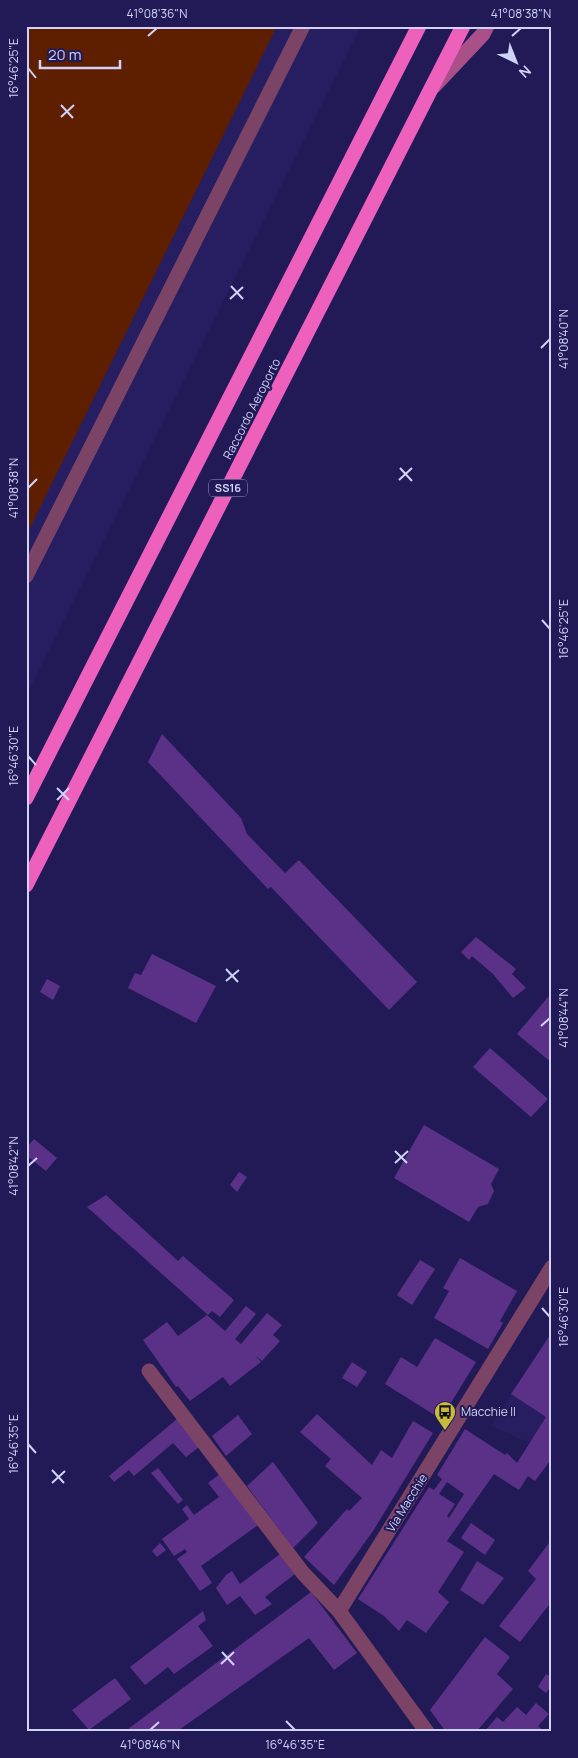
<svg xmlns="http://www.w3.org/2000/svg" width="578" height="1758" font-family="Manrope,sans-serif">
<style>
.built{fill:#271d61}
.green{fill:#5e1e00}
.building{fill:#5b3188;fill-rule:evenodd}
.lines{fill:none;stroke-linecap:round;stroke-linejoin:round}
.lane{stroke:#7b4365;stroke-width:15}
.street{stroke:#7b4365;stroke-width:15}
.secondary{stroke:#a95089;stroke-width:15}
.highway{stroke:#ed61bd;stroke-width:15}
.ticks{fill:none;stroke:#d0d2f8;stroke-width:2}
.labels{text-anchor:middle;stroke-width:4;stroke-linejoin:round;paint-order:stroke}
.shield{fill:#221a56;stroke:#9c9bc7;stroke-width:1}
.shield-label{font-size:11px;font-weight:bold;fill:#d0d2f8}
.street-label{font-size:12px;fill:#d0d2f8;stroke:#221a56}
.poi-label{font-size:12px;fill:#d0d2f8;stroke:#221a56;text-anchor:start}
.neatline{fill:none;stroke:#d0d2f8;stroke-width:2}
.ticks-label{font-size:12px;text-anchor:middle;fill:#d0d2f8}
</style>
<rect width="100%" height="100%" fill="#221a56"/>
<g class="built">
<path d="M26,26H361L26,696Z"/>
<path d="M552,1332V1453L491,1426Z"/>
</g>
<path class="green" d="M26,26H277L26,536Z"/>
<g class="building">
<path d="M162,734L241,818L247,834L285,873L299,860L417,982L389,1010L271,887L268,889L148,762Z"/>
<path d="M476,937L516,969L512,974L526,988L513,998L493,974L472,956L469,960L461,952Z"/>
<path d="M152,954L216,986L196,1023L128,988L135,973L141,975Z"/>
<path d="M47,979L60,986L53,1000L40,992Z"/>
<path d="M549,996L552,998V1063L517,1034Z"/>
<path d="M490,1048L548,1099L531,1117L473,1067Z"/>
<path d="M424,1125L499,1169L491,1184L494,1191L488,1204L478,1207L469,1222L394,1178Z"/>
<path d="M34,1139L57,1158L46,1171L26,1155V1148Z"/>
<path d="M239,1172L247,1177L237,1192L230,1185Z"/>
<path d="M106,1195L178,1261L183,1256L234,1300L220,1317L212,1311L208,1315L87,1207Z"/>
<path d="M460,1258L517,1291L500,1321L503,1323L488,1349L434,1318L449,1291L443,1288Z"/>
<path d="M420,1260L435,1269L412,1305L397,1295Z"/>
<path d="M246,1306L256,1314L235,1339L241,1344L267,1313L282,1325L273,1335L280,1341L262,1361L255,1355L261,1362L230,1386L223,1377L190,1401L178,1386L176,1387L143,1340L167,1322L178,1336L207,1315L225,1331Z"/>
<path d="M552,1332V1458L535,1481L528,1476L519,1490L494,1474L447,1541L464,1552L438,1592L449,1602L426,1633L407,1620L399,1631L384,1616L358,1599L429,1487L434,1490L442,1479L437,1475L465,1429L505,1455L507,1453L517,1463L546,1417L511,1394ZM447,1482L464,1494L449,1518L447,1516L455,1504L439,1494Z"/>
<path d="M435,1338L476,1362L441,1419L385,1384L401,1357L417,1367Z"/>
<path d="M352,1362L367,1372L357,1387L342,1378Z"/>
<path d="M317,1414L372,1465L381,1450L392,1458L413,1421L433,1433L373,1531L334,1585L304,1557L347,1509L349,1511L362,1498L325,1466L331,1459L300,1432Z"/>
<path d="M238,1415L252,1434L226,1456L212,1436Z"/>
<path d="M177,1419L199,1447L186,1457L173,1443L134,1476L129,1470L114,1482L109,1476Z"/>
<path d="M273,1462L318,1523L293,1548L247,1486Z"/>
<path d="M158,1468L183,1500L178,1504L151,1473Z"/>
<path d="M220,1474L258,1525L201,1566L212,1583L200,1591L177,1559L187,1552L185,1549L174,1556L162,1539L189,1519L182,1509L187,1505L194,1515L219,1497L208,1483Z"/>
<path d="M471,1523L495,1540L485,1555L461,1538Z"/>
<path d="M552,1539V1601L520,1642L499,1626L536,1579L528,1571Z"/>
<path d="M160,1543L166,1550L157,1557L152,1551Z"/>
<path d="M280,1554L295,1574L265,1597L272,1604L255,1615L240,1596L227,1605L216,1588L226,1575L232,1571L240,1584Z"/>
<path d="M477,1561L504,1578L483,1605L460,1590Z"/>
<path d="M311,1592L357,1653L334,1670L309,1638L176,1732H124Z"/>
<path d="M203,1611L206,1620L198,1626L213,1646L174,1674L168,1667L145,1685L130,1667Z"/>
<path d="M485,1637L510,1657L497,1674L513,1689L476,1732H446L430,1710Z"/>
<path d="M546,1674L552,1677V1685L546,1693L538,1687Z"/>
<path d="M115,1678L131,1699L89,1730L72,1710Z"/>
<path d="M536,1703L549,1714L538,1726L545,1732H484L497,1717L503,1722L517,1707L526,1715Z"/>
</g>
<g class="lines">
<path class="lane" d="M26,576L303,26"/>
<g class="street">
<path d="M149,1371L303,1573L339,1611L427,1732"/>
<path d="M339,1611L552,1267"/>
</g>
<path class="secondary" d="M434,86L483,34L487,26"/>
<g class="highway">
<path d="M26,798L419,26"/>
<path d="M26,885L463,26"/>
</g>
</g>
<path class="ticks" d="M148,36L157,28M512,36L521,28M28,68L36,78M61,105L73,118M61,117L74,105M231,286L243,299M230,299L243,287M541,348L550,339M400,468L412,481M399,480L412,468M28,488L37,479M542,620L550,629M28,756L36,765M57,788L69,800M57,800L69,788M226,969L238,982M226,981L239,970M541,1026L550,1018M395,1151L407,1163M395,1163L408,1151M28,1166L37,1158M542,1308L550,1317M28,1444L36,1453M52,1470L64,1483M52,1483L65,1471M222,1652L234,1665M221,1664L234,1652M286,1721L295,1730M150,1730L159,1722"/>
<defs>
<g id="bus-pin" transform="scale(1.125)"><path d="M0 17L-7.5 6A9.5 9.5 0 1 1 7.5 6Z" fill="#c8bb3b" stroke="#221a56"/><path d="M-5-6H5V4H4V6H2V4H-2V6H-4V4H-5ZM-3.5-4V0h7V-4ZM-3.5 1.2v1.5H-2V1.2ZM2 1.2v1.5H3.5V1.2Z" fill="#111"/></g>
</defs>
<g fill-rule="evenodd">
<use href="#bus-pin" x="445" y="1412"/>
</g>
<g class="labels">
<rect class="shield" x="209" y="479.5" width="38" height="17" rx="4"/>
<g class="shield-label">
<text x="228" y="492">SS16</text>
</g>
<g class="street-label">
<text transform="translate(252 409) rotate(-63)" y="4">Raccordo Aeroporto</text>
<text transform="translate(407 1503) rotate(-58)" y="4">Via Macchie</text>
</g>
<g class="poi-label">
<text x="461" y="1416">Macchie II</text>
</g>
</g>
<rect width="578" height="1758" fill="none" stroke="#221a56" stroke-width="55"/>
<g transform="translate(516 62) rotate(137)" stroke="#221a56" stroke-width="4" paint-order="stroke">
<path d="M0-4L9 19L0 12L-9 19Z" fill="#d0d2f8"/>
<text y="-8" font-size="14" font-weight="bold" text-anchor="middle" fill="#d0d2f8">N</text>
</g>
<path d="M40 60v8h80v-8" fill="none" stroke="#d0d2f8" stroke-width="2.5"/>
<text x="48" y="60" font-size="15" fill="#d0d2f8" stroke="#221a56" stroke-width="4" paint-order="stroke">20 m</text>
<rect x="28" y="28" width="522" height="1702" class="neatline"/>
<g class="ticks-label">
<text x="157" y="18">41°08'36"N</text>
<text x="521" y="18">41°08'38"N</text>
<text transform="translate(14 68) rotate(-90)" y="4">16°46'25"E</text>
<text transform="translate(564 339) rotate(-90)" y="4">41°08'40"N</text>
<text transform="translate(14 488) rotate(-90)" y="4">41°08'38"N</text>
<text transform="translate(564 629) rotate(-90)" y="4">16°46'25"E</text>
<text transform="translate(14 756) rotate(-90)" y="4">16°46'30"E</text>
<text transform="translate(564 1018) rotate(-90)" y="4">41°08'44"N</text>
<text transform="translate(14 1166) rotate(-90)" y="4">41°08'42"N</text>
<text transform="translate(564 1317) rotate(-90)" y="4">16°46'30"E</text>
<text transform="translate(14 1444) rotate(-90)" y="4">16°46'35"E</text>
<text x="150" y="1749">41°08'46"N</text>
<text x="295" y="1749">16°46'35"E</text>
</g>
</svg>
